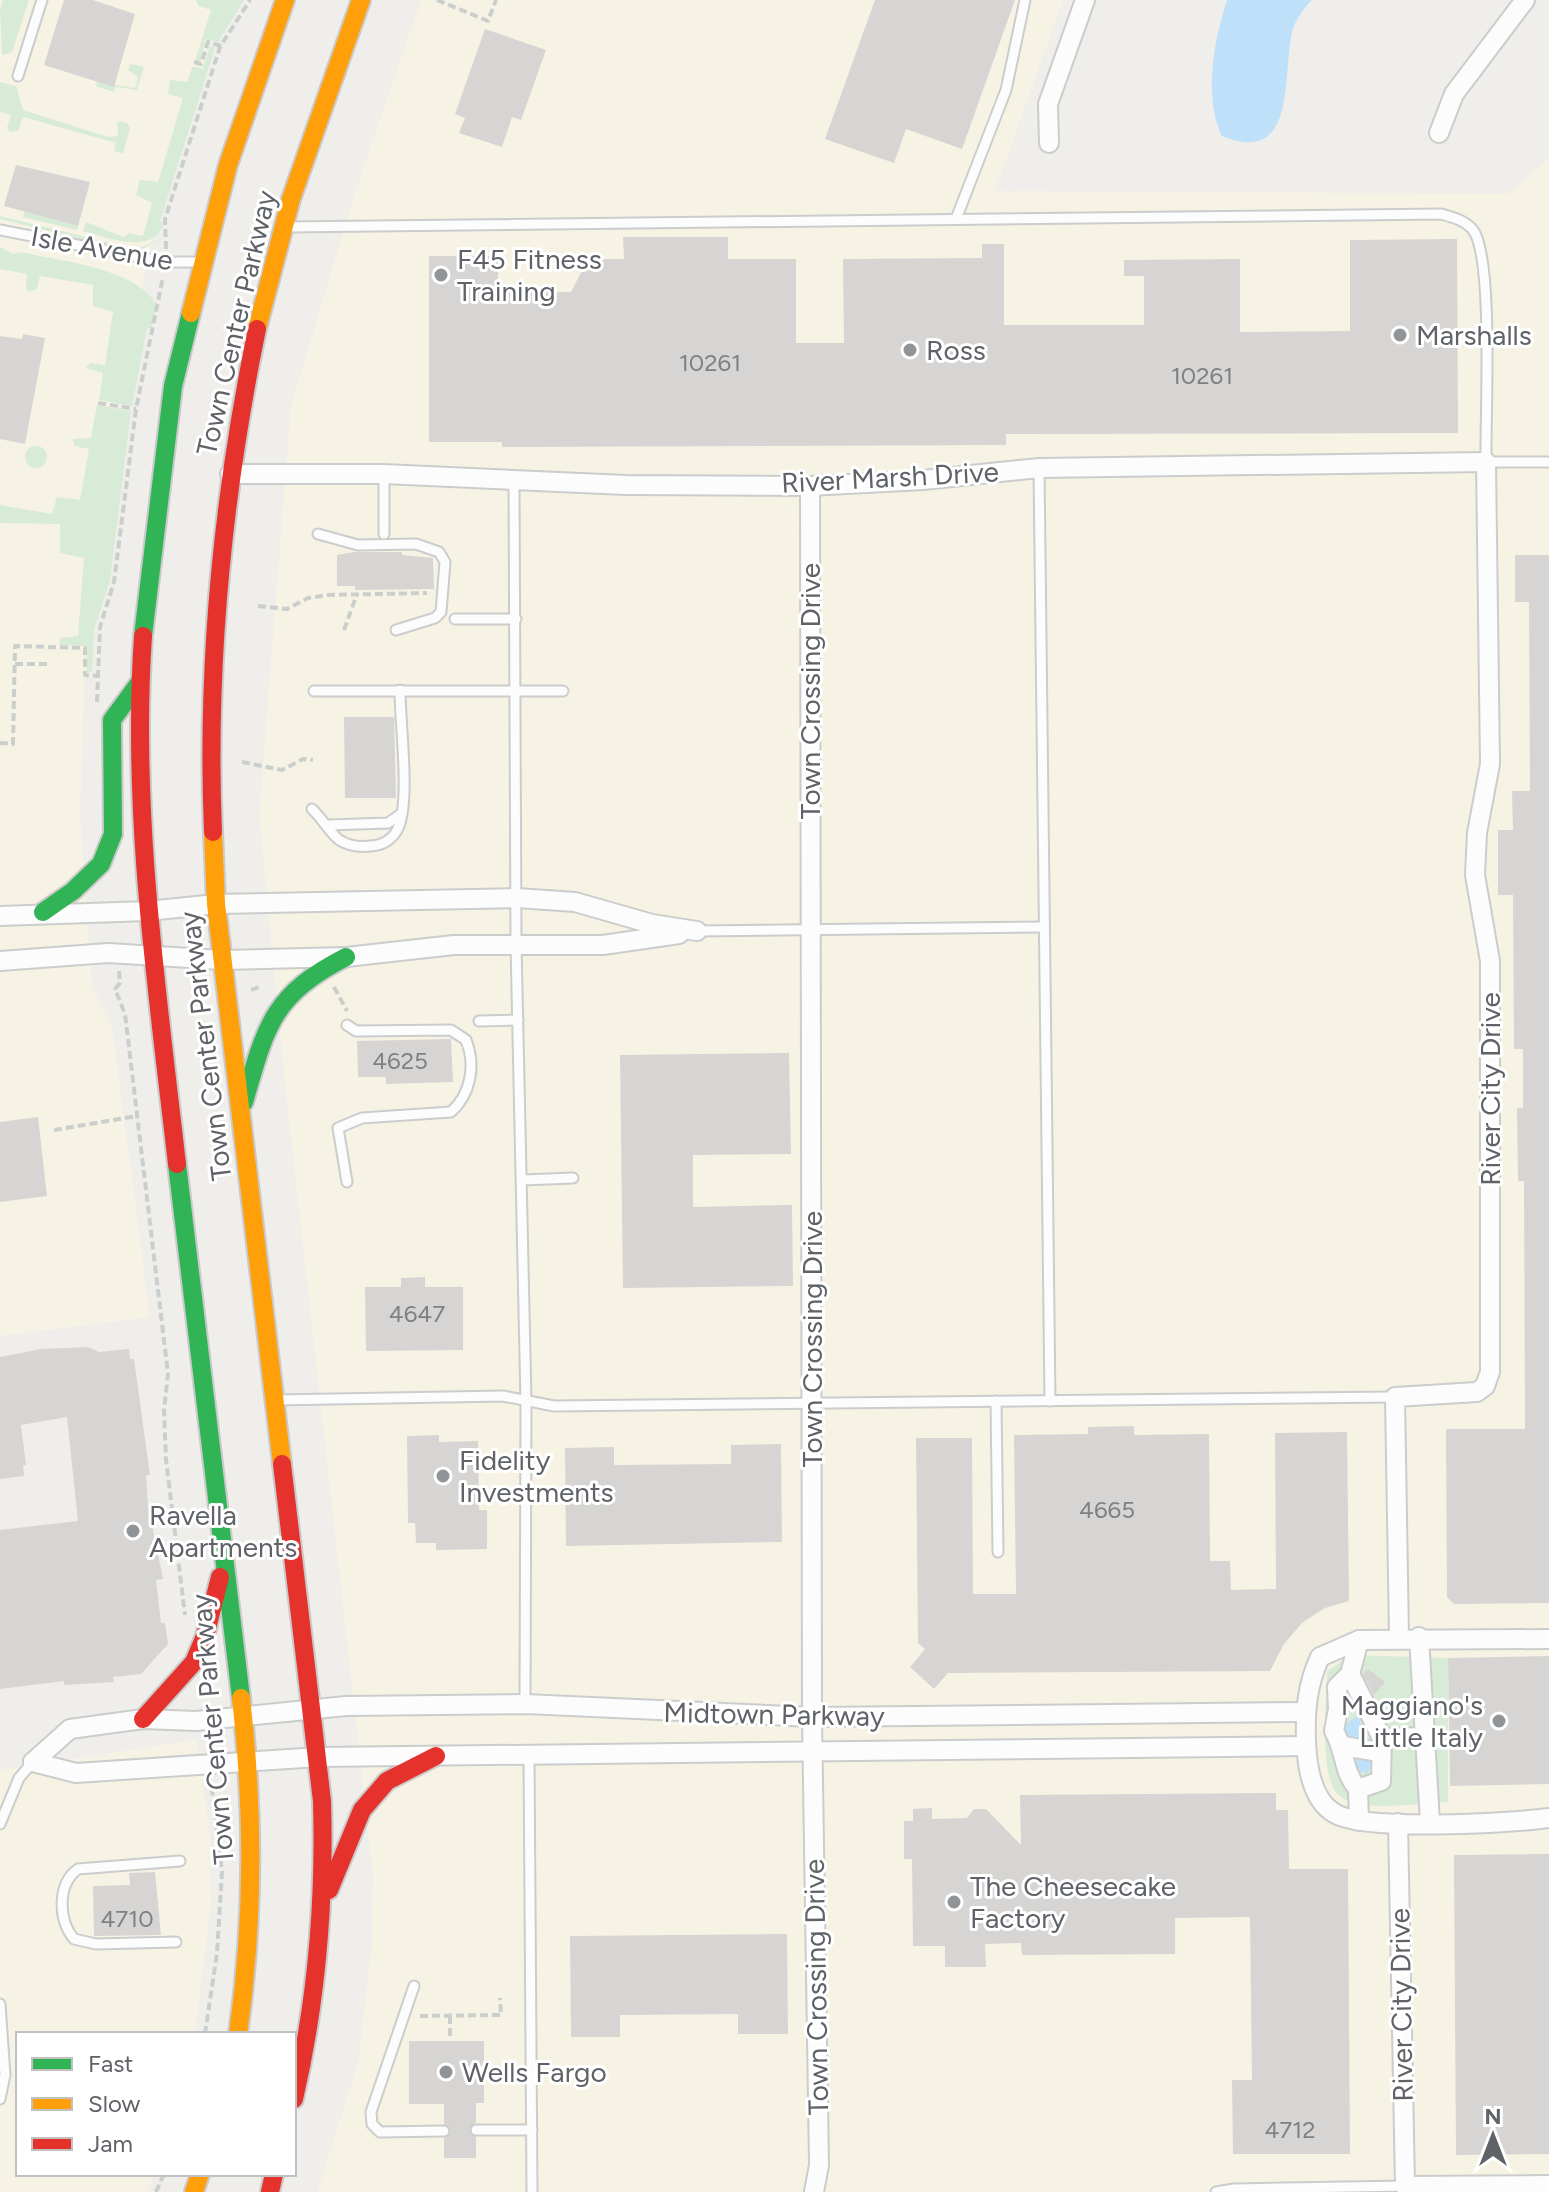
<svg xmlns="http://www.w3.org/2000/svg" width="1549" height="2192" font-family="Figtree,sans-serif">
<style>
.commercial{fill:#f7f3e4}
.green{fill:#d8ebd6}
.water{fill:#bfe0f9}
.building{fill:#d6d5d3}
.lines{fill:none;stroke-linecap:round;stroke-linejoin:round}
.lane-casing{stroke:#cbcccc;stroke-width:13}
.street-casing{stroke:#cbcccc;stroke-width:22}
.fast-casing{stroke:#cacacb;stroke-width:22}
.slow-casing{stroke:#cacacb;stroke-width:22}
.jam-casing{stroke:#cacacb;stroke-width:22}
.path{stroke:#cacfcc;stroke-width:4;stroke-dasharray:8 4;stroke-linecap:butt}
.lane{stroke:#fdfcfc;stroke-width:9}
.street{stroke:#fdfcfc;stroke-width:18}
.fast{stroke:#30b455;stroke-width:18}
.slow{stroke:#ff9f0a;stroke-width:18}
.jam{stroke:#e5322d;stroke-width:18}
.poi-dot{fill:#919496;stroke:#fff;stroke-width:3}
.labels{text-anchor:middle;stroke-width:6;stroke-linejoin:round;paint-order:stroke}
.number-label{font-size:24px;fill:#7e8184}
.street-label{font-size:28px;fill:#5f6368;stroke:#fff}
.poi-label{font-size:28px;fill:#5f6368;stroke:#fff;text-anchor:start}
</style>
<rect width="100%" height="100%" fill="#efeeea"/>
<g class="commercial">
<path d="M0,0H234L210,38L158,210L104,470L86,626L80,817L92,986L112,1026L150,1317L0,1336Z"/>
<path d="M421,0H1063L995,191L1508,194L1549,159V2192H317L358,2063L372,1945L373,1875L287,1102L259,816L291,406L354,196Z"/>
<path d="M196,1740L210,1832L211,1906L195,2034H18V2174H154L150,2187L147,2192H0V1770Z"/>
</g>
<g class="green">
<path d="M3,0H29L12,52L2,55L0,9Z"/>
<path d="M196,0H244L218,42L206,39L200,62L195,61L211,10L198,6Z"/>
<path d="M210,46L215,48L160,221L164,223C154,257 105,237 83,231L86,222L124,237L129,233L143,236L152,203L136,195L140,180L158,182L183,98L168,94L170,80L187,82L193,66L203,69Z"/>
<path d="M130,64L144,67L137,90L116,87L114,92L96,86L97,82L135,88L138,77L128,70Z"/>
<path d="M0,82L16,86L23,110L108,137L118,136L117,121L127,123L130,128L123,154L114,151L116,143L23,117L18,131L10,132L7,128L11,115L0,112Z"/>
<path d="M25,211L78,226L77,230L23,217Z"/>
<path d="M0,216L128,247L139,248L163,238L140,250H124L0,219Z"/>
<path d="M0,247L13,254L21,252C63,262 134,267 157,305L151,328H147L132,406L99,400L103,373L86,368L90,363L105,365L113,312L93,306V285L40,276L37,289L29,292L26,288L27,274L0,269Z"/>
<path d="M97,405L131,411L110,580L94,630L92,672H87V646L59,645L61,638L78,636L84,558L60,553V524L0,523V505L52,514L57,497L80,500L89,449L74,446L73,439L91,438Z"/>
<circle cx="36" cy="457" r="11"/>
<path d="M1351,1655L1448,1658V1802C1421,1803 1365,1812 1342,1798C1317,1784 1327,1699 1327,1671Z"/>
</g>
<g class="water">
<path d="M1227,0H1312C1305,7 1298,16 1294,26C1280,63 1302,169 1222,136C1203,97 1214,40 1227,0Z"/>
<path d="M1358,1715C1363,1734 1379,1753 1368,1773L1353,1770L1344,1726Z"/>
</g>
<g class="building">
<path d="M64,0H93L135,14L114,87L44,65Z"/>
<path d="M875,0H1015L962,149L906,129L894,163L825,139Z"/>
<path d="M485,29L546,50L521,120L512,117L502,147L459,133L465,118L455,114Z"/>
<path d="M16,165L90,182L78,226L4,206Z"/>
<path d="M623,237H728V259H796V343H844L843,259L982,258V244H1004V325H1144V276H1124V260L1240,259V332L1350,331V240L1457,239L1458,433L1006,434V445L502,447V442H429V256H498V292H571L588,259H624Z"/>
<path d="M23,334L45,338L25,444L0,439V336L22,339Z"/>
<path d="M354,552H402V555L433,558L434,589L355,590V586H337V555Z"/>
<path d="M1515,555H1549V1603L1454,1604L1447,1597L1446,1429H1525L1524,1181H1518L1517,1108H1523V1049H1514L1513,895H1498V830H1513L1512,791H1530L1529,602H1515Z"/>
<path d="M344,717H394L396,798H345Z"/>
<path d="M451,1039L453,1082L386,1084V1077H358L357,1041Z"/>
<path d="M789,1053L791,1154L693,1155V1207L792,1205L793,1286L623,1288L620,1055Z"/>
<path d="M38,1117L47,1196L0,1202V1122Z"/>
<path d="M425,1277V1287H463V1350L366,1351L365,1287H401V1278Z"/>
<path d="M88,1347L99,1352L129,1349L130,1359H134L150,1475H146L148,1506L163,1579L156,1580L161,1623H165L168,1644L141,1674L113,1677L114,1682L64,1685V1681L0,1689V1530L78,1521L67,1417L21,1425L26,1465H23L24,1476L0,1479V1357L41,1349Z"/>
<path d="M1134,1426V1435L1209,1434L1210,1561H1230L1231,1590L1276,1589L1275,1433L1347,1432L1349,1601L1325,1608L1303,1622L1284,1644L1270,1671L948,1673L934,1689L910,1667L925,1649L918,1643L916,1438H972L973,1594H1016L1014,1435L1088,1434V1427Z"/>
<path d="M439,1435V1442L478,1441L479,1510H487V1549L436,1550V1543H416L415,1523H408L407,1436Z"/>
<path d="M781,1444L782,1542L566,1546L565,1448L614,1447V1465L731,1464V1445Z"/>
<path d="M1549,1656V1784L1450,1786L1448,1658Z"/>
<path d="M1368,1669L1385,1682L1374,1695L1363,1674Z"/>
<path d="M1276,1793V1810H1288L1289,1869H1348L1350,2154H1233L1232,2080H1252L1250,1917L1175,1918V1954L1022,1955L1021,1943L985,1944L986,1967H945V1946H913L912,1859H904V1821H913V1809L932,1808V1819L967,1818L974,1809H986L1021,1845L1020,1795Z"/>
<path d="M1549,1854V2154L1456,2155L1454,1855Z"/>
<path d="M155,1872L161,1935L94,1936L93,1886L130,1885L129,1873Z"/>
<path d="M787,1934L788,2034H738V2014L620,2015V2037H571L570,1936Z"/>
<path d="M409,2041H484V2103H476V2122L469,2129L476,2138V2158H444V2138L451,2132L444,2124V2104H409Z"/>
</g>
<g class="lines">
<g class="lane-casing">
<g id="lane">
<path d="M18,76L42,0"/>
<path d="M956,219L1006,90L1025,0"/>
<path d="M286,227L1441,214C1452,217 1465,220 1473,230C1494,258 1485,420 1486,462H1549"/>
<path d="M0,230L165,262H201"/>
<path d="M1039,468L1050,1401"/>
<path d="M384,474V534"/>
<path d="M514,480L516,944L526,1402L525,1704"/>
<path d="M318,534L358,545L416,544L439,552L445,562L441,612L435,618L396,630"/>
<path d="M455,619H516"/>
<path d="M314,691H563"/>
<path d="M312,809C321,817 333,837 341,841C349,846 361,847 371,846C383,845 394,839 399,826C410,797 400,724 400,690"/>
<path d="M329,825L388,823L401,814"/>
<path d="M697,931L1044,927"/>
<path d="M479,1021L518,1020"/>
<path d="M347,1025L356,1031L451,1030L466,1040C476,1065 471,1094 451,1112L362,1118L338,1128L347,1182"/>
<path d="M522,1180L573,1178"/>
<path d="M276,1400L503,1396L554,1406L1395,1397"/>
<path d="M996,1401L998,1552"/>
<path d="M529,1755L532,2192"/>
<path d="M0,1824L19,1778L33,1762"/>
<path d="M176,1942L96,1944L74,1939C58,1920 57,1884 78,1869L180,1861"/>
<path d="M414,1986L371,2112L372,2124L380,2132L444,2131"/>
<path d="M0,2004L5,2075L0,2099"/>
<path d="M476,2130H532"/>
<path d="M1216,2192L1234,2189L1405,2186"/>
</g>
</g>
<g class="street-casing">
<g id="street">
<path d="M1439,133L1454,94L1525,0"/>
<path d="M1049,143L1048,104L1085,0"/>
<path d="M230,474H384L626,485L810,486L923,480L1039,468L1486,462L1490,764L1477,833L1475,875L1490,961V1372L1485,1386L1477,1392L1395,1397L1399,1637"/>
<path d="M810,486L812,1717L819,2165L814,2192"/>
<path d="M0,916L148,911L216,904L517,898L575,902L652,924L697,931"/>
<path d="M0,961L108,953L222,960L346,957L454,945H603L679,934"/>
<path d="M1419,1637L1430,1822"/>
<path d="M1549,1639L1359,1640L1320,1657C1307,1685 1305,1710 1306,1741C1307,1765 1311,1799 1334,1813C1364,1832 1509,1823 1549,1818"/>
<path d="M1359,1640L1350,1674L1337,1687L1338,1709L1334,1731C1346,1751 1342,1771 1358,1789L1359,1821"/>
<path d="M1350,1674L1382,1738"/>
<path d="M1343,1746L1379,1752"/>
<path d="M33,1762L70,1729L143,1719L196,1721L346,1706L525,1704L812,1717L1305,1712"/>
<path d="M33,1762L76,1773L319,1757L1306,1746"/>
<path d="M1358,1789L1381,1781L1382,1738L1425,1737"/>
<path d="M1398,1823L1405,2186L1412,2192"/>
<path d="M1405,2186L1549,2185"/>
</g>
</g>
<g class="fast-casing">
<g id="fast">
<path d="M143,636L173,386L191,313"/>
<path d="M43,912L73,891L101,864L113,834L112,720L140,682"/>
<path d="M244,1102C266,1026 272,995 346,957"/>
<path d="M177,1164L241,1698"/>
</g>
</g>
<g class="slow-casing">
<g id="slow">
<path d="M191,313L228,165L285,0"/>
<path d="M257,329L291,199L361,0"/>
<path d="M213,832L216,904L282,1464"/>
<path d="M238,2034C254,1921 254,1811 241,1698"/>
<path d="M194,2192L200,2174"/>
</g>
</g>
<g class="jam-casing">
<g id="jam">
<path d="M143,636C131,813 157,989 177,1164"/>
<path d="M213,832C206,663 223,494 257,329"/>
<path d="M282,1464L322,1801C325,1902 317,2000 294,2099"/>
<path d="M143,1719L194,1662L205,1636L220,1577"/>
<path d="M329,1890L362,1810L387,1781L436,1756"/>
<path d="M270,2192L274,2174"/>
</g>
</g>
<g class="path">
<path d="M437,0L488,21L496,0"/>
<path d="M194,62L201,64L208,42L221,46"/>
<path d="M166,249L165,219L220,47L250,0"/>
<path d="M98,403L136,409"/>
<path d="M258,606L287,609L308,598L328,595L427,593"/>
<path d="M344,630L357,594"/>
<path d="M15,664H47"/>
<path d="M97,702L100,627L114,582L136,409L163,277"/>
<path d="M0,743L13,744L15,646L85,648V675L98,676"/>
<path d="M242,762L282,770L303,759L313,760"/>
<path d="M119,971L120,983L115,989L125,1014L168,1374L164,1410L166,1460L185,1615"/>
<path d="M334,987L347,1011"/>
<path d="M251,990L259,987"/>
<path d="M54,1130L137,1116"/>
<path d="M420,2016L501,2015L500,1998"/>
<path d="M450,2016V2037"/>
<path d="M205,2034L217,1953L222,1872L211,1782"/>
<path d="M156,2192L164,2174"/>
</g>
<use href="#lane" class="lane"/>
<use href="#street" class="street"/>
<use href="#fast" class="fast"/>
<use href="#slow" class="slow"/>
<use href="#jam" class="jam"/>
</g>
<g class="poi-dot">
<circle cx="441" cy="275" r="8"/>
<circle cx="1400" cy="335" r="8"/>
<circle cx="910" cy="350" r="8"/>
<circle cx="443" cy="1476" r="8"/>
<circle cx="133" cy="1531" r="8"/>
<circle cx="1499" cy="1721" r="8"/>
<circle cx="954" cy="1902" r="8"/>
<circle cx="446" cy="2072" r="8"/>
</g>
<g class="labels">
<g class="number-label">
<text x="710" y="371">10261</text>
<text x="1202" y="384">10261</text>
<text x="400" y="1069">4625</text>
<text x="417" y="1322">4647</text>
<text x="1107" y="1518">4665</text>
<text x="127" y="1927">4710</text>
<text x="1290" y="2138">4712</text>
</g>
<g class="street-label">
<text transform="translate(102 248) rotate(10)" y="10">Isle Avenue</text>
<text transform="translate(236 323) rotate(-77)" y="10">Town Center Parkway</text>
<text transform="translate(890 477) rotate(-3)" y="10">River Marsh Drive</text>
<text transform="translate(810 691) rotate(-90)" y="10">Town Crossing Drive</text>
<text transform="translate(205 1046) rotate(-97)" y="10">Town Center Parkway</text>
<text transform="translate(1490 1089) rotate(-90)" y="10">River City Drive</text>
<text transform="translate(812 1339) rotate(-90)" y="10">Town Crossing Drive</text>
<text transform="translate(774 1714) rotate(1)" y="10">Midtown Parkway</text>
<text transform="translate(212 1729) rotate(-95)" y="10">Town Center Parkway</text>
<text transform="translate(816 1987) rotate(-91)" y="10">Town Crossing Drive</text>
<text transform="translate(1401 2005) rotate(-91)" y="10">River City Drive</text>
</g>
<g class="poi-label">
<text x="457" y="269">F45 Fitness<tspan x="457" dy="32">Training</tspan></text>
<text x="1416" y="345">Marshalls</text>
<text x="926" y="360">Ross</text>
<text x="459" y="1470">Fidelity<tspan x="459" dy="32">Investments</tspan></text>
<text x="149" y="1525">Ravella<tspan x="149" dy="32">Apartments</tspan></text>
<text x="1483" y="1715" text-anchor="end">Maggiano's<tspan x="1483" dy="32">Little Italy</tspan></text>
<text x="970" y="1896">The Cheesecake<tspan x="970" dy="32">Factory</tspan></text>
<text x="462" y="2082">Wells Fargo</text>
</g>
</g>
<rect x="16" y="2032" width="280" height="144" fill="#ffffff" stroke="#bfc1c3" stroke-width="2"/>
<rect x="32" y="2058" width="40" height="12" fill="#30b455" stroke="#bfc1c3" stroke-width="2"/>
<text x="88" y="2072" font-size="24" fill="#5f6368">Fast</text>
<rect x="32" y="2098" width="40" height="12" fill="#ff9f0a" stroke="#bfc1c3" stroke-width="2"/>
<text x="88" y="2112" font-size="24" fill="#5f6368">Slow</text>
<rect x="32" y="2138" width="40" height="12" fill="#e5322d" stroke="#bfc1c3" stroke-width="2"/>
<text x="88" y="2152" font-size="24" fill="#5f6368">Jam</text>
<g transform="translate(1493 2136)" stroke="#ffffff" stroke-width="6" paint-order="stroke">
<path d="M0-6L14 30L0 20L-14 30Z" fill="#5f6368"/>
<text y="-12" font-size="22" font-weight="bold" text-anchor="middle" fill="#5f6368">N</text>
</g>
</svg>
